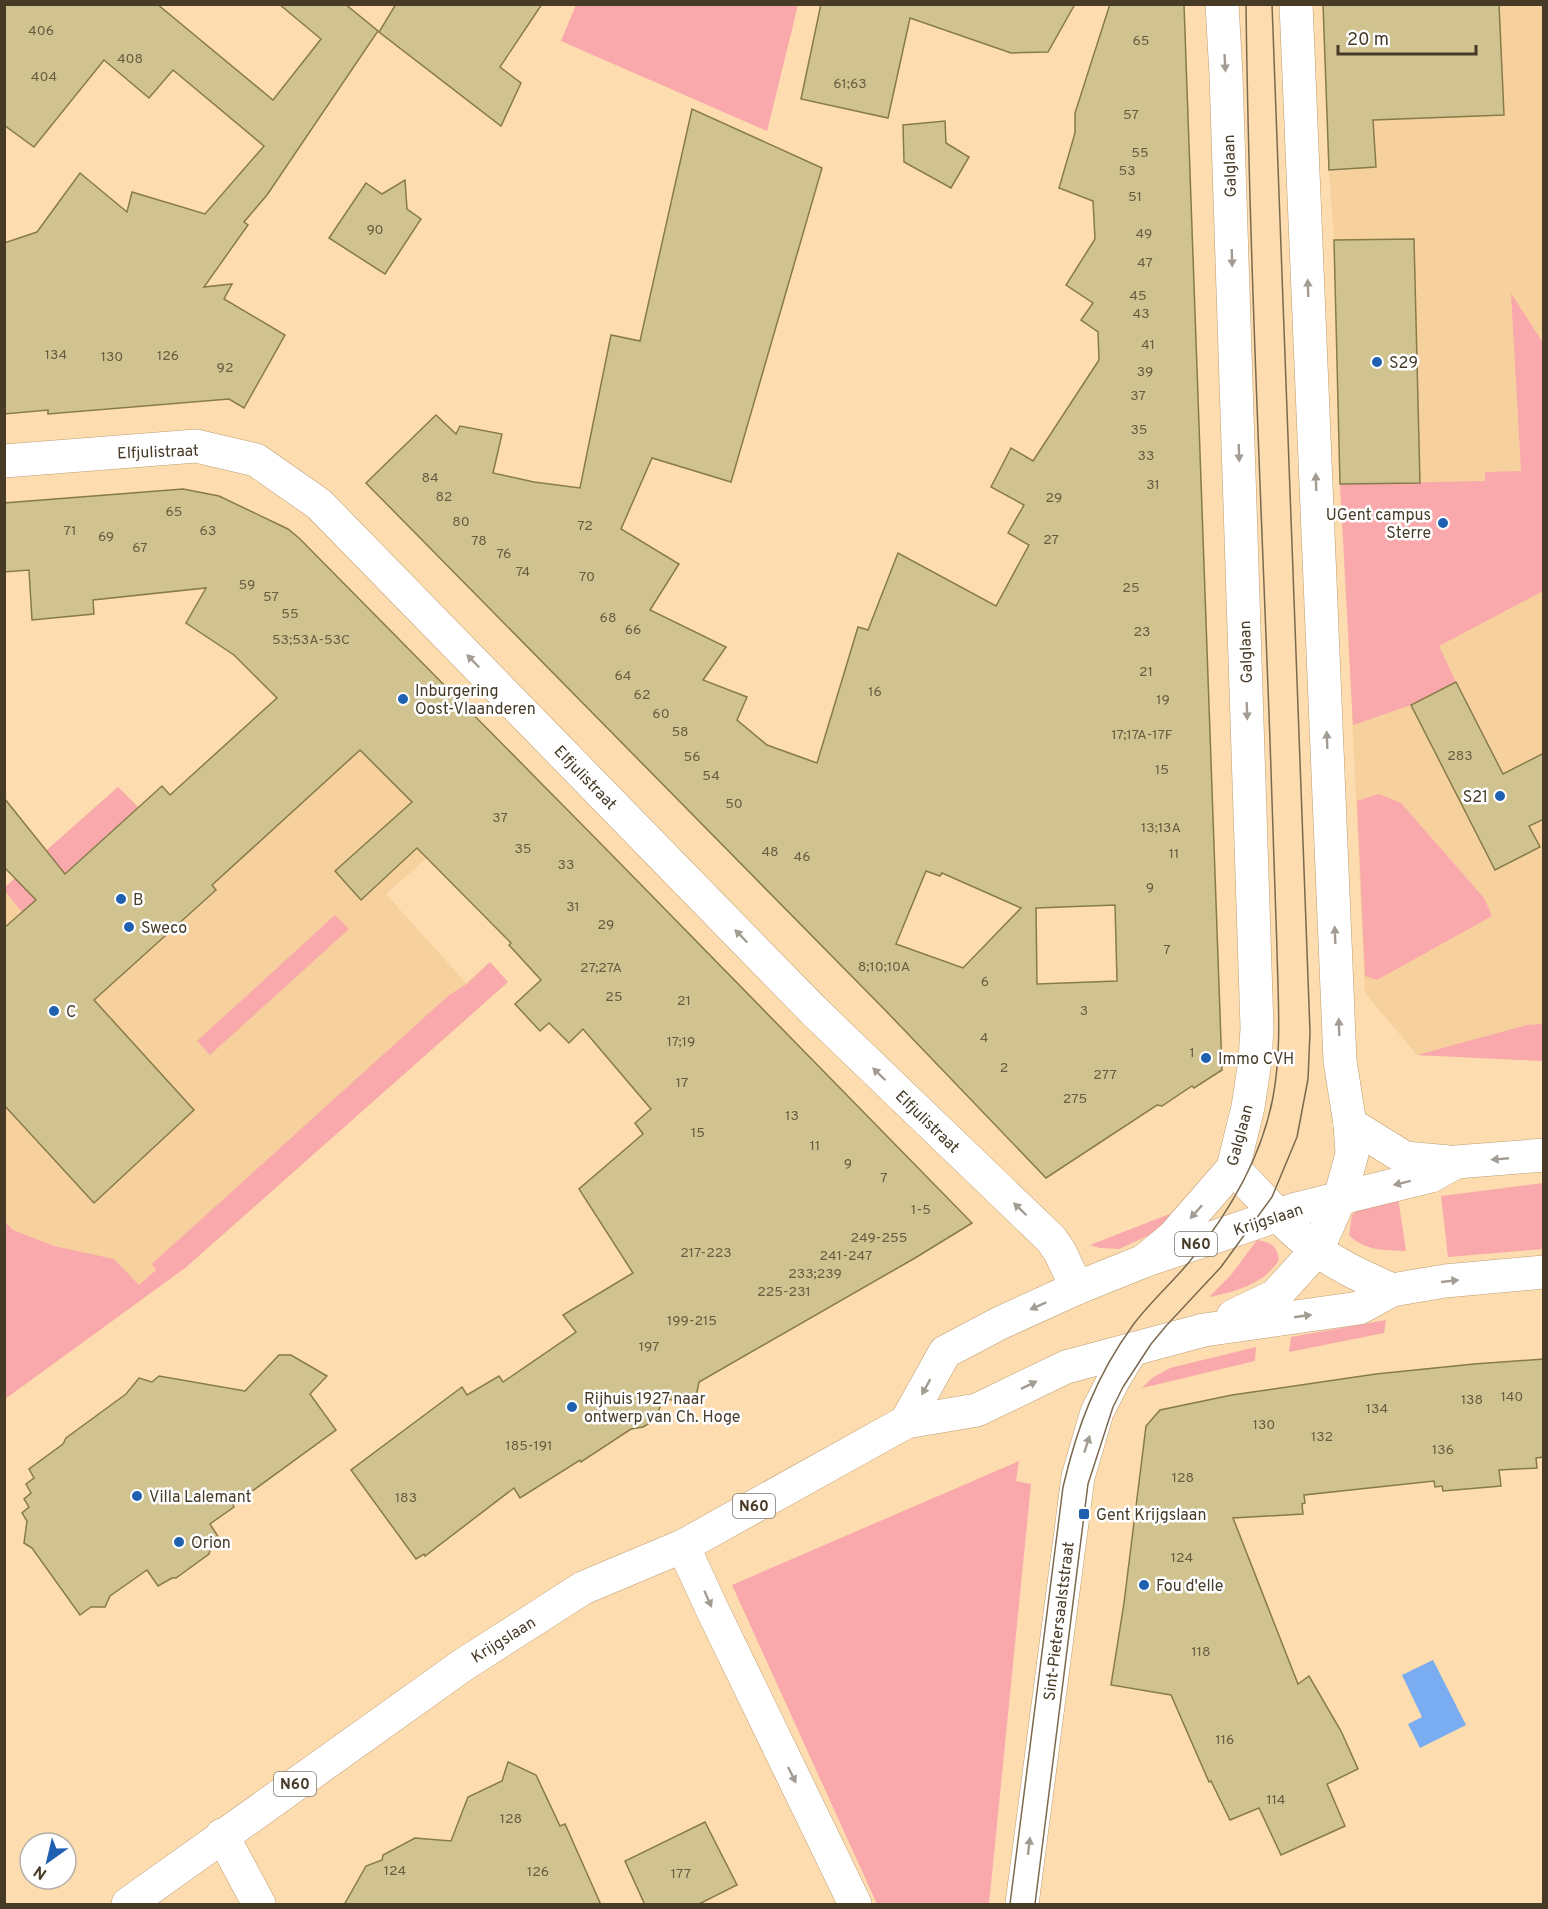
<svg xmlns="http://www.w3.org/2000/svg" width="1548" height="1909" font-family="Overpass,sans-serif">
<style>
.built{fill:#f6d19d}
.green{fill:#f9a8ac}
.water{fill:#7aacf1}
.building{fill:#d0c390;stroke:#877b4a;stroke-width:1.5;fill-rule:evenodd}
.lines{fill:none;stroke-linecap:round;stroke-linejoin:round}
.minor-casing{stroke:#bd9e72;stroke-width:34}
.major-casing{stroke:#bd9e72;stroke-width:34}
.minor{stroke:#fff;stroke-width:33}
.major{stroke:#fff;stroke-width:33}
.tram{stroke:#7b694e;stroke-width:1.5}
.oneway{fill:#a39c93}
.poi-dot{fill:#2060b1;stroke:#fff;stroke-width:2}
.labels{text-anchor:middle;stroke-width:5;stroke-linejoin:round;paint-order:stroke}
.number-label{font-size:14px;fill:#695c41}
.shield{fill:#fff;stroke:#7e7568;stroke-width:1.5}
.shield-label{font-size:15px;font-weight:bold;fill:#473a27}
.street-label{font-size:16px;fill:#473a27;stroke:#fff}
.poi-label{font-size:16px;fill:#473a27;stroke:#fff;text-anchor:start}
</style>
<rect width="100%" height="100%" fill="#fddcaf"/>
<g class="built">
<path d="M1323,5H1543V1061L1417,1055L1365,993L1345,562L1340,484L1334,240L1329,170Z"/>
<path d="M373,611L527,769L386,894L466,983L490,962L508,982L185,1268L5,1399L4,888L118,787L147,816Z"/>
</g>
<g class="green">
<path d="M576,5H798L767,131L561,41Z"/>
<path d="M1511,293L1543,343V591L1439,646L1456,682L1411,705L1353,725L1340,484L1485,481V472L1521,471Z"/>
<path d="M118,787L138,807L22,912L5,891L4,888Z"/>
<path d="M1379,794L1401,803L1484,898L1492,916L1377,980L1365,976L1357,801Z"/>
<path d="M335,915L349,929L210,1055L197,1041Z"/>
<path d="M490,962L508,982L185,1268L5,1399V1222L13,1230L54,1246L114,1259L139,1285L156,1270L152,1264L154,1262L449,995L467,984Z"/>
<path d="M1543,1024V1061L1417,1055L1527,1025Z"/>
<path d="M1543,1183V1249L1448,1257L1441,1196Z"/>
<path d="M1398,1198L1406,1251C1385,1250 1364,1251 1349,1235L1352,1215L1361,1207Z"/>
<path d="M1185,1208L1167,1227L1119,1249L1100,1248L1090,1245Z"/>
<path d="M1257,1240C1271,1242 1277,1246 1279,1260C1264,1284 1235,1292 1209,1297L1231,1275Z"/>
<path d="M1386,1320L1384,1333L1289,1352L1291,1337Z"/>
<path d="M1256,1347L1255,1361L1142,1388L1152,1378L1170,1368Z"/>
<path d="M1019,1461L1016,1481L1031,1484L989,1904H877L732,1585Z"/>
</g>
<path class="water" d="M1433,1660L1466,1725L1420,1748L1408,1724L1422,1717L1402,1675Z"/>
<g class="building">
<path d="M4,4H157L273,100L321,39L279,4H345L378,31L267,195L244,222L248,225L204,287L232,284L224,299L285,335L244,408L229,399L48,414V410L4,414V243L37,232L80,173L127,212L132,192L205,214L264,146L173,70L149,98L104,60L34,147L4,125Z"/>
<path d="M396,4H542L500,67L521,83L501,126L379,32Z"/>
<path d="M821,4H1075L1048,52L1011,53L910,18L888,118L801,99Z"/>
<path d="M1110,4H1184L1222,1070L1194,1088L1192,1086L1162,1106L1157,1105L1046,1178L886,1011L366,483L436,415L456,434L460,426L502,434L493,473L534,482L580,488L611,335L640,341L692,109L822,168L731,482L652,458L621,529L679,564L650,610L726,647L703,680L747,697L737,720L767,745L817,763L858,627L868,630L898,553L996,606L1029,545L1008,533L1024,505L991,487L1011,448L1033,461L1099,360L1098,332L1081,320L1093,303L1066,285L1095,239L1093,201L1059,188L1075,133V113ZM926,871L940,876L942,873L1021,908L963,968L896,944ZM1115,905L1117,981L1037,984L1036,908Z"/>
<path d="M1323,4H1499L1504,115L1373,120L1376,167L1329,170Z"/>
<path d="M945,121L946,143L969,157L951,188L904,162L903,125Z"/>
<path d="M405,180L407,209L421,219L385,274L329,238L366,183L382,194Z"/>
<path d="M1414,239L1420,483L1340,484L1334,240Z"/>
<path d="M183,489L219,496L288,529L299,538L610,853L972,1223L915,1258L699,1382L697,1392L683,1401L663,1399L655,1420L643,1427L631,1429L581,1462L580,1460L520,1498L514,1488L425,1556L424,1554L416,1559L351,1470L462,1387L467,1395L499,1376L503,1382L576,1332L563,1315L633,1273L579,1189L643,1134L635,1123L651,1109L583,1029L569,1043L549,1023L540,1031L515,1004L541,980L509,945L511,943L417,848L361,900L335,871L412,802L360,750L212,885L216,890L94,1000L194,1110L94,1203L4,1105V928L36,900L4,867V798L65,874L162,786L170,795L277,698L234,655L186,623L206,588L93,600L94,614L32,620L29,570L4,572V503Z"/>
<path d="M1456,682L1503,774L1544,753V819L1529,826L1540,847L1495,870L1411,705Z"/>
<path d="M279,1355H291L327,1376L310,1394L336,1430L233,1505L234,1507L210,1524L221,1541L210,1550L209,1554L176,1578H172L158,1586L147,1570L110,1596L105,1607H91L80,1615L32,1548L24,1543L27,1521L22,1513L29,1507L24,1499L31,1493L26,1484L34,1478L29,1469L63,1444L66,1438L126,1394L139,1378L152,1382L159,1376L245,1391Z"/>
<path d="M1544,1359V1457L1536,1458L1537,1468L1499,1470L1501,1486L1443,1491L1442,1486L1435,1487L1434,1481L1304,1495L1305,1503L1302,1504L1303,1514L1233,1518L1298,1684L1309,1676L1341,1731L1358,1769L1327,1784L1345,1826L1281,1855L1259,1808L1230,1820L1211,1781L1209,1782L1171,1695L1111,1685L1124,1603L1146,1426L1160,1410L1232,1395L1376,1374L1474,1364Z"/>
<path d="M508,1762L536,1775L560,1826L565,1824L601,1905H344L366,1866L382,1860L383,1855L415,1838L451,1841L468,1797L502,1781Z"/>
<path d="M705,1822L737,1885L697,1905H645L625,1861Z"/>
</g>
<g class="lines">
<g class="minor-casing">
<g id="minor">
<path d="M1296,4L1340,1061L1350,1124"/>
<path d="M4,461L196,446L256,460L319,504L813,1010L1051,1239L1060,1252L1077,1288"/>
<path d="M1144,1261L1173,1237L1233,1168L1248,1107L1255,1061L1257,1028L1226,75L1222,4"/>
<path d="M683,1546L712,1609L855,1904"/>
<path d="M222,1835L259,1904"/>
<path d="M1022,1904L1078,1477L1097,1412L1114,1379L1132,1349"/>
</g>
</g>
<g class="major-casing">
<g id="major">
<path d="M1350,1124L1405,1158L1449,1162"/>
<path d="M1233,1168C1260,1195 1286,1227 1317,1250C1340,1267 1366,1278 1392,1290"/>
<path d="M1233,1316L1275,1296L1317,1250L1340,1198L1352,1154L1350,1124"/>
<path d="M906,1422L945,1352L1000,1323L1077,1288L1144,1261L1296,1209L1431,1176L1456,1162L1544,1155"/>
<path d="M128,1904L463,1665L583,1588L683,1546L906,1422L977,1410L1066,1367L1204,1330L1359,1308L1392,1290L1445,1281L1544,1272"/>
</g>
</g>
<use href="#minor" class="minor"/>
<use href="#major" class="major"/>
<g class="tram">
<path d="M1010,1904L1063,1487C1077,1427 1096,1376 1133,1325C1150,1302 1172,1283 1190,1261C1228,1214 1262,1157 1273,1097C1282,1049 1278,999 1277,950C1275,880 1272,811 1270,741C1261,495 1249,250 1246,4"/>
<path d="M1035,1904L1088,1484L1113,1407L1123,1387L1151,1344L1166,1326L1221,1267L1272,1197L1297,1137L1308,1079L1310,1032L1272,4"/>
</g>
</g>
<defs><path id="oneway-solid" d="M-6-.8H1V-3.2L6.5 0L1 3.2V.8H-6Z" transform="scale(1.5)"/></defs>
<g class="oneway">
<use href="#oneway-solid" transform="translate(1225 63) rotate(87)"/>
<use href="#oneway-solid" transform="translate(1232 258) rotate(88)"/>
<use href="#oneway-solid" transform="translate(1308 288) rotate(-92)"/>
<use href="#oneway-solid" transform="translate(1239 453) rotate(88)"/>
<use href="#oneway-solid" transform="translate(1316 482) rotate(-92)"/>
<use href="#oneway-solid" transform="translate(473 661) rotate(-134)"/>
<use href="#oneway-solid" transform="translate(1247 711) rotate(88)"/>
<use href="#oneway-solid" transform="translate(1327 740) rotate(-92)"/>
<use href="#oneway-solid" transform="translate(1335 935) rotate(-92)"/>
<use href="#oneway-solid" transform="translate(741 936) rotate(-134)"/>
<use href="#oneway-solid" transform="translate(1339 1027) rotate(-92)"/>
<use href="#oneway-solid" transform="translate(879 1074) rotate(-136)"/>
<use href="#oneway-solid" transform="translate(1500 1159) rotate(175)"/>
<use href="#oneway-solid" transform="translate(1402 1183) rotate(166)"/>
<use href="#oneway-solid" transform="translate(1020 1209) rotate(-136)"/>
<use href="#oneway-solid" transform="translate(1196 1212) rotate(132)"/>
<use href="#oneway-solid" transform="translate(1450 1281) rotate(-6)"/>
<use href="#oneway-solid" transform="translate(1038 1306) rotate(156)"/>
<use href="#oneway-solid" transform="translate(1303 1316) rotate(-8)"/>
<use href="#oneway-solid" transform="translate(1029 1385) rotate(-26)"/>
<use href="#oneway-solid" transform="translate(926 1387) rotate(119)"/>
<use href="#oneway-solid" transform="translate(1087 1444) rotate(-72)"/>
<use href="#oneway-solid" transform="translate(708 1599) rotate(66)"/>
<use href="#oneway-solid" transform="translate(792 1775) rotate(64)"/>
<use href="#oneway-solid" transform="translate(1029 1846) rotate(-83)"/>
</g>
<g class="poi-dot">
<circle cx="1377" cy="362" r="6"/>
<circle cx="1443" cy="523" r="6"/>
<circle cx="403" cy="699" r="6"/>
<circle cx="1500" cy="796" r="6"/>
<circle cx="121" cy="899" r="6"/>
<circle cx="129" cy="927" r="6"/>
<circle cx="54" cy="1011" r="6"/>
<circle cx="1206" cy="1058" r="6"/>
<circle cx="572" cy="1407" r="6"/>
<circle cx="137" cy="1496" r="6"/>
<rect x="1078" y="1508" width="12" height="12" rx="3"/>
<circle cx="179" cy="1542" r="6"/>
<circle cx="1144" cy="1585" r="6"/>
</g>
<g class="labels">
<g class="number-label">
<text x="41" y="35">406</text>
<text x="1141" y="45">65</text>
<text x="130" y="63">408</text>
<text x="44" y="81">404</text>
<text x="850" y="88">61;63</text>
<text x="1131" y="119">57</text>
<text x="1140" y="157">55</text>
<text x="1127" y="175">53</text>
<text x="1135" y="201">51</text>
<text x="375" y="234">90</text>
<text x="1144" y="238">49</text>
<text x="1145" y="267">47</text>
<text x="1138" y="300">45</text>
<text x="1141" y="318">43</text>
<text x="1148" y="349">41</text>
<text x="56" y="359">134</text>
<text x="168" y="360">126</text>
<text x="112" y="361">130</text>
<text x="225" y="372">92</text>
<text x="1145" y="376">39</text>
<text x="1138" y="400">37</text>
<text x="1139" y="434">35</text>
<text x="1146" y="460">33</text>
<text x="430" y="482">84</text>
<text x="1153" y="489">31</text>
<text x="444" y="501">82</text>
<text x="1054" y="502">29</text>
<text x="174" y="516">65</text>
<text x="461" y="526">80</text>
<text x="585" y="530">72</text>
<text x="70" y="535">71</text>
<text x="208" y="535">63</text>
<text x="106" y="541">69</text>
<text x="1051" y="544">27</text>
<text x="479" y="545">78</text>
<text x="140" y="552">67</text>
<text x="504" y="558">76</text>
<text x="523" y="576">74</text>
<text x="587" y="581">70</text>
<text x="247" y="589">59</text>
<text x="1131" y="592">25</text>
<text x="271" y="601">57</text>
<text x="290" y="618">55</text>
<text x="608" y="622">68</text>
<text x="633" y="634">66</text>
<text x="1142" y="636">23</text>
<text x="311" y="644">53;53A-53C</text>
<text x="1146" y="676">21</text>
<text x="623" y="680">64</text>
<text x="875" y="696">16</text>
<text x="642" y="699">62</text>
<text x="1163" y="704">19</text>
<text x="661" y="718">60</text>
<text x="680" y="736">58</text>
<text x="1142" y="739">17;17A-17F</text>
<text x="1460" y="760">283</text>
<text x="692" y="761">56</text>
<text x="1162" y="774">15</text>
<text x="711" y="780">54</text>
<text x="734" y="808">50</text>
<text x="500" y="822">37</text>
<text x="1161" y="832">13;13A</text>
<text x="523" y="853">35</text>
<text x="770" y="856">48</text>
<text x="1174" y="858">11</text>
<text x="802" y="861">46</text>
<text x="566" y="869">33</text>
<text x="1150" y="892">9</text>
<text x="573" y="911">31</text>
<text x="606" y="929">29</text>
<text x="1167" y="954">7</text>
<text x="884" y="971">8;10;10A</text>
<text x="601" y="972">27;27A</text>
<text x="985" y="986">6</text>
<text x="614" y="1001">25</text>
<text x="684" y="1005">21</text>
<text x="1084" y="1015">3</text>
<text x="984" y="1042">4</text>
<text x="681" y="1046">17;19</text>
<text x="1192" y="1057">1</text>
<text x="1004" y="1072">2</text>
<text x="1105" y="1079">277</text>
<text x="682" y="1087">17</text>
<text x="1075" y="1103">275</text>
<text x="792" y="1120">13</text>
<text x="698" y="1137">15</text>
<text x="815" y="1150">11</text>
<text x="848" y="1168">9</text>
<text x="884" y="1182">7</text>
<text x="921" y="1214">1-5</text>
<text x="879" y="1242">249-255</text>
<text x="706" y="1257">217-223</text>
<text x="846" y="1260">241-247</text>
<text x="815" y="1278">233;239</text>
<text x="784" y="1296">225-231</text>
<text x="692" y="1325">199-215</text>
<text x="649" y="1351">197</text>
<text x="1512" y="1401">140</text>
<text x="1472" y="1404">138</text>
<text x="1377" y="1413">134</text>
<text x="1264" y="1429">130</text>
<text x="1322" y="1441">132</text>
<text x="529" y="1450">185-191</text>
<text x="1443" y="1454">136</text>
<text x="1183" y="1482">128</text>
<text x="406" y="1502">183</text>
<text x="1182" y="1562">124</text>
<text x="1201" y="1656">118</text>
<text x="1225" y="1744">116</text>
<text x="1276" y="1804">114</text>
<text x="511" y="1823">128</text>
<text x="395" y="1875">124</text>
<text x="538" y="1876">126</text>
<text x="681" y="1878">177</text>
</g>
<g class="shield">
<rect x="1175" y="1232" width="42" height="24" rx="4.5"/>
<rect x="733" y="1494" width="42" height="24" rx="4.5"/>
<rect x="274" y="1772" width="42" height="24" rx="4.5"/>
</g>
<g class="shield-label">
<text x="1196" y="1249">N60</text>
<text x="754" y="1511">N60</text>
<text x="295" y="1789">N60</text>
</g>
<g class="street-label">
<text transform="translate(1229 166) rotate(-92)" y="6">Galglaan</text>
<text transform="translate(158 451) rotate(-2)" y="6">Elfjulistraat</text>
<text transform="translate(1245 652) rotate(-92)" y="6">Galglaan</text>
<text transform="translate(586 777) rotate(46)" y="6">Elfjulistraat</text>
<text transform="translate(928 1121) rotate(44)" y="6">Elfjulistraat</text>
<text transform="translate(1239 1135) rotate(-75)" y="6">Galglaan</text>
<text transform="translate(1268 1219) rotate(-18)" y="6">Krijgslaan</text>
<text transform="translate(1058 1621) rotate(-83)" y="6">Sint-Pietersaalststraat</text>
<text transform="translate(503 1639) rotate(-32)" y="6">Krijgslaan</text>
</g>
<g class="poi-label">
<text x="1389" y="368">S29</text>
<text x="1431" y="520" text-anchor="end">UGent campus<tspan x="1431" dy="18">Sterre</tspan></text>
<text x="415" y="696">Inburgering<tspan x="415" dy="18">Oost-Vlaanderen</tspan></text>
<text x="1488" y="802" text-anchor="end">S21</text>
<text x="133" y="905">B</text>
<text x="141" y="933">Sweco</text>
<text x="66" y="1017">C</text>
<text x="1218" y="1064">Immo CVH</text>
<text x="584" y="1404">Rijhuis 1927 naar<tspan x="584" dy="18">ontwerp van Ch. Hoge</tspan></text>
<text x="149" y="1502">Villa Lalemant</text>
<text x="1096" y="1520">Gent Krijgslaan</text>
<text x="191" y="1548">Orion</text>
<text x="1156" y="1591">Fou d'elle</text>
</g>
</g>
<rect width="1548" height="1909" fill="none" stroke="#473a27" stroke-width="12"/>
<g transform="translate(48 1861) rotate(214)"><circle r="28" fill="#ffffff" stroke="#b5b0a9" stroke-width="1.5"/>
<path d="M0-4.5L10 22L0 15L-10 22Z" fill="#2060b1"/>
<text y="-9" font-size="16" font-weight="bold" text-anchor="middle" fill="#473a27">N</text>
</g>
<path d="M1338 45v9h138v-9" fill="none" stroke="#473a27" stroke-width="3"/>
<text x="1347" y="45" font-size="18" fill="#473a27" stroke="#ffffff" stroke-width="4.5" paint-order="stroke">20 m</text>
</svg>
